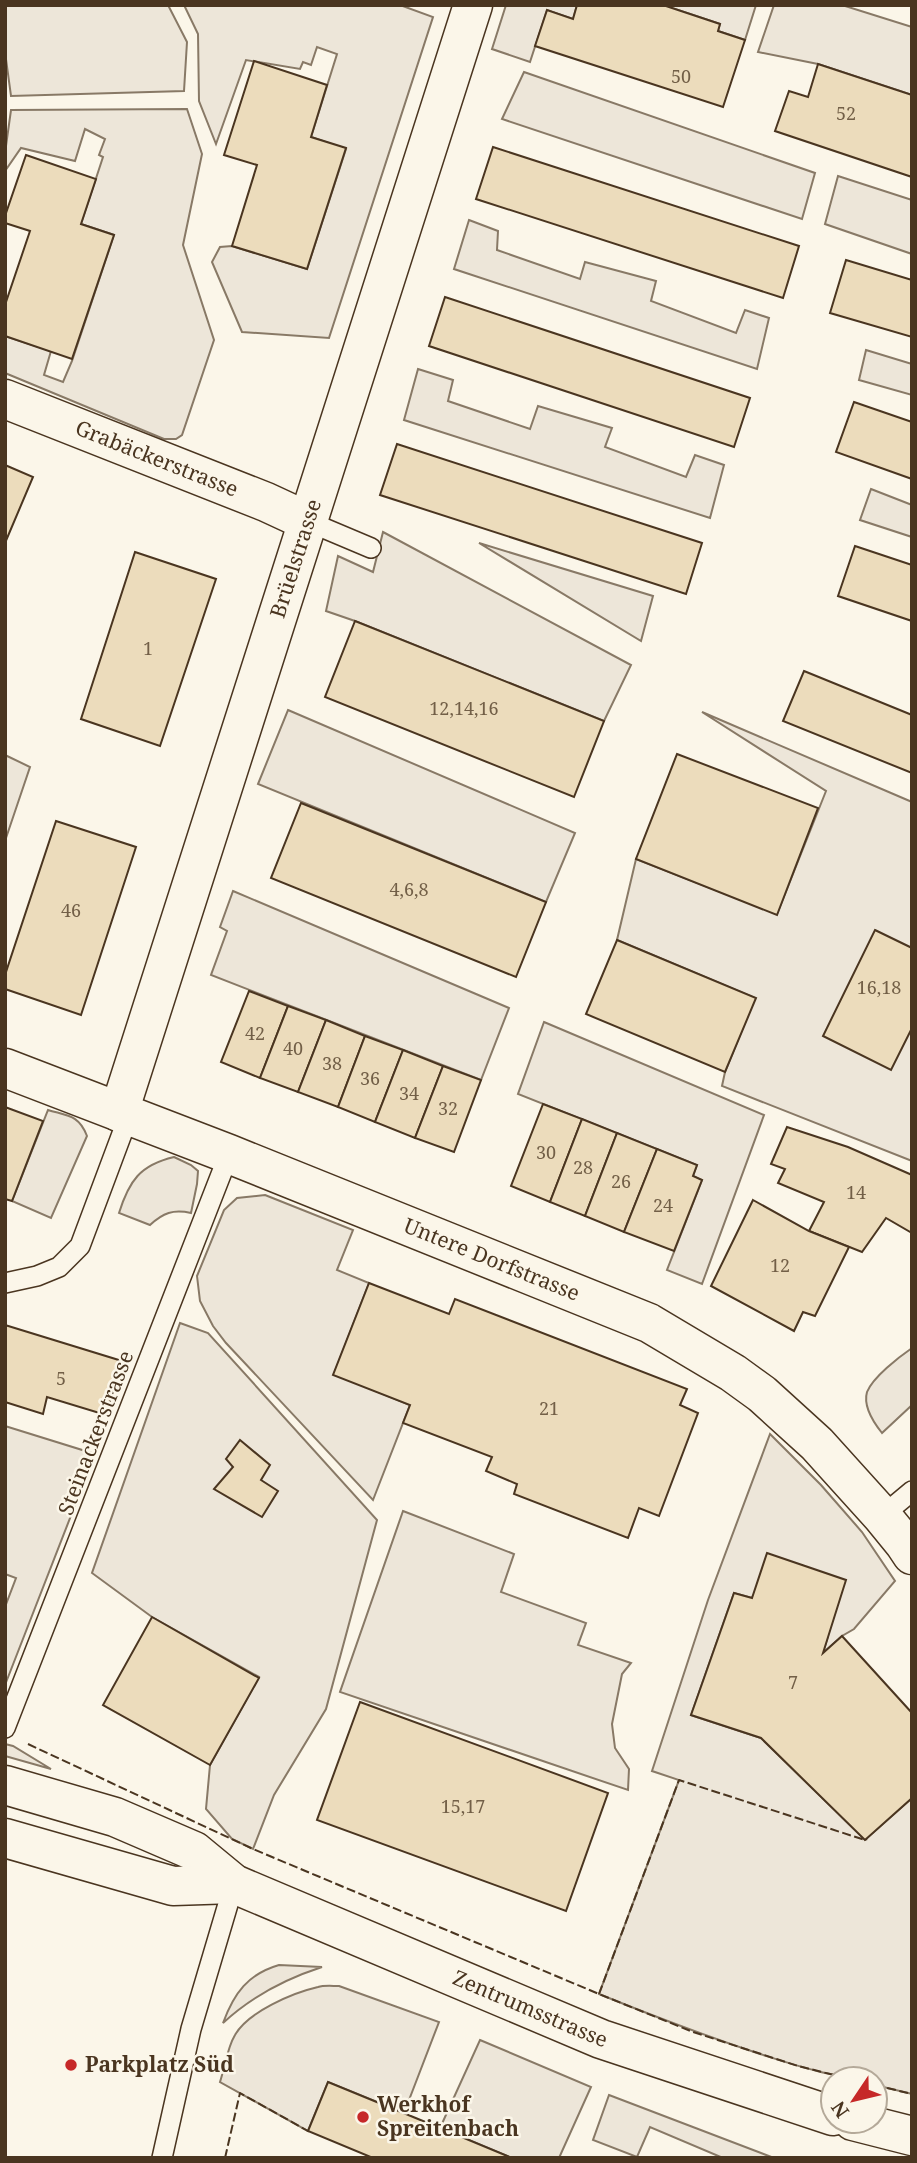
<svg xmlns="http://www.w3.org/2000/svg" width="917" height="2163" font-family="'Noto Serif',serif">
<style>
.green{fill:#ede6d9;stroke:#887966;stroke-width:2}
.building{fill:#ecdcbc;stroke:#4a3520;stroke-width:2}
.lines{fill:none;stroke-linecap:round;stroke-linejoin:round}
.service-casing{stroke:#4a3520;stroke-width:22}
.minor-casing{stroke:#4a3520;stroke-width:41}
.tertiary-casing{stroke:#4a3520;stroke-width:41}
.service{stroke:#fbf6e9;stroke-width:19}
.minor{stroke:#fbf6e9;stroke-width:38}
.tertiary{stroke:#fbf6e9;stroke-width:38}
.fence{stroke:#4a3520;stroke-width:2;stroke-dasharray:9 3.5;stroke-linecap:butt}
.poi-dot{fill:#c62828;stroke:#fbf6e9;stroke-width:2.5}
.labels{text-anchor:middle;stroke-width:5;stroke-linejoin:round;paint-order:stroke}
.number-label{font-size:18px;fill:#725f47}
.street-label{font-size:21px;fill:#4a3520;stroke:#fbf6e9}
.poi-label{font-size:21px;font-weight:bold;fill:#4a3520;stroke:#fbf6e9;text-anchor:start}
</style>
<rect width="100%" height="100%" fill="#fbf6e9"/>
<g class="green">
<path d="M5,5H168L187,42L184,91L11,96L5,52Z"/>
<path d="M184,5H400L433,17L329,338L242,332L212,262L220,247L232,246L307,269L346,149L311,137L337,54L317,47L311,65L303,62L300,69L246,60L216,144L199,101L198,34Z"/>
<path d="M506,5H577L573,19L547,10L530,62L492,49Z"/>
<path d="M663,5H756L745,40L718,31L720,24Z"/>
<path d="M774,5H842L912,27V95L818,64L758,52Z"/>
<path d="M524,72L815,173L802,219L502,119Z"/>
<path d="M187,109L202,154L183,245L214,340L182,435L176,439H164L5,373V336L51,351L44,375L63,382L72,361L114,235L81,224L103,157L99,155L105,139L85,129L75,161L21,148L5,171V153L11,110Z"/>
<path d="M838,176L912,200V254L825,224Z"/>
<path d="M469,220L498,231L497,250L580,279L585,262L656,281L651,301L736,333L745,310L769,318L757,369L454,269Z"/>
<path d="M866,350L912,364V395L859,380Z"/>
<path d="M418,369L453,380L448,401L530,429L538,406L612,428L605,447L686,477L695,455L724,465L710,518L404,420Z"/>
<path d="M871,489L912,505V537L860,520Z"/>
<path d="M383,532L631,665L604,721L355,621L326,611L338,556L373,572Z"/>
<path d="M479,543L653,596L641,641Z"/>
<path d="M288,710L575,833L546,902L258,784Z"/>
<path d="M702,712L912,802V1161L722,1086L725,1072L755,998L617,940L636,859L777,914L826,791Z"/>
<path d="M5,755L30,767L5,841Z"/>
<path d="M233,891L509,1008L481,1080L211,975L227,931L220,927Z"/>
<path d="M544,1022L764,1115L702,1284L667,1270L702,1180L693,1176L697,1165L518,1094Z"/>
<path d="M48,1110C68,1116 79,1115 87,1136L51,1218L12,1201Z"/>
<path d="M174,1157L191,1165L198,1171L197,1184L191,1213C173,1209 163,1213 150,1225L119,1213C129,1181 140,1165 174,1157Z"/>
<path d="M265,1195L353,1230L337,1270L369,1283L334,1374L410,1405L373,1500L226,1343L213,1326L200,1301L197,1276L224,1210L237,1198Z"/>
<path d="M180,1323L208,1333L377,1520L326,1709L274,1795L253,1849L232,1839L206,1809L210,1765L259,1677L152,1617L92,1573Z"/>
<path d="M912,1348V1405L882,1433C874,1423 863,1406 867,1392C873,1377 899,1357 912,1348Z"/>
<path d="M5,1426L95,1454L5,1685V1607L16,1578L5,1574Z"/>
<path d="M770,1434L821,1485L862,1532L895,1581L854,1629L842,1636L823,1653L828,1636L752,1598L734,1593L691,1715L761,1738L865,1840L912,1798V2094L875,2085V2079C835,2079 798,2066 760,2054C706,2036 653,2016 599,1994L679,1780L652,1771L708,1600Z"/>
<path d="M403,1511L514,1554L501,1592L586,1623L578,1645L631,1663L622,1674L612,1724L615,1748L629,1769L628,1790L340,1692Z"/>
<path d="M5,1744L13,1746L51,1769L5,1756Z"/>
<path d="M279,1965L322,1967C285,1979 251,1997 223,2023C234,1993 248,1974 279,1965Z"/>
<path d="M339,1986L439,2022L404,2113L328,2082L308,2131L220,2082C225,2067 227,2048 235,2035C248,2012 292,1993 318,1987C324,1985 332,1986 339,1986Z"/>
<path d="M480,2040L591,2087L559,2158H512L440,2128Z"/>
<path d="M609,2095L774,2158H723L650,2127L637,2157L593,2140Z"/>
</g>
<g class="building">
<path d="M577,5H663L720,24L718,31L745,40L723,107L535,46L547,10L573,19Z"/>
<path d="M254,61L327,85L311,137L346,148L307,269L232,246L257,165L224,155Z"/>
<path d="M818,64L912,95V177L775,131L789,91L808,97Z"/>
<path d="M493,147L799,246L783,298L476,199Z"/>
<path d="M26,155L96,179L81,224L114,235L72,359L5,336V305L30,231L5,223V216Z"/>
<path d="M846,260L912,280V337L830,313Z"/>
<path d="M445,297L750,398L734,447L429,346Z"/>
<path d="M854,402L912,422V479L836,452Z"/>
<path d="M397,444L702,543L686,594L380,495Z"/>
<path d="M5,465L33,477L5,543Z"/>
<path d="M855,546L912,565V621L838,596Z"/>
<path d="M135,552L216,579L160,746L81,719Z"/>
<path d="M355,621L604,721L574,797L325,697Z"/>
<path d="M804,671L912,715V773L783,721Z"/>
<path d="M677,754L818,808L777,915L636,859Z"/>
<path d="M301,803L546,902L516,977L271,878Z"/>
<path d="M56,821L136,847L81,1015L5,989V975Z"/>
<path d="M875,930L912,948V1028L891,1070L823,1036Z"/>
<path d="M617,940L756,998L725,1072L586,1014Z"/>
<path d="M249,991L288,1006L260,1078L221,1062Z"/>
<path d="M288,1006L326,1020L298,1092L260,1078Z"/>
<path d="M326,1020L365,1036L338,1107L298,1092Z"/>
<path d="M365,1036L403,1050L375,1122L338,1107Z"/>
<path d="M403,1050L443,1066L415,1138L375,1122Z"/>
<path d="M443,1066L481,1080L454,1152L415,1138Z"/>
<path d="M543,1104L582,1119L550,1202L511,1186Z"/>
<path d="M5,1107L43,1121L12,1201L5,1199Z"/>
<path d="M582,1119L617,1133L585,1216L550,1202Z"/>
<path d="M787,1127L848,1147L912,1175V1233L886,1218L862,1252L809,1231L824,1202L778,1183L785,1169L771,1164Z"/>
<path d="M617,1133L657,1149L624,1232L585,1216Z"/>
<path d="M657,1149L697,1165L693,1176L702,1180L674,1251L624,1232Z"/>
<path d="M753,1200L809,1231L849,1247L815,1316L803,1312L794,1331L711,1286Z"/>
<path d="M369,1283L449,1314L455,1299L687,1389L680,1405L698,1413L659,1516L639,1508L628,1538L514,1494L517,1484L486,1471L492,1457L403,1423L410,1405L333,1375Z"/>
<path d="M5,1325L122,1361L106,1415L47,1397L43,1414L5,1402Z"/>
<path d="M240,1440L270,1465L261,1480L278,1491L262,1517L214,1489L233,1467L226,1459Z"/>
<path d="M767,1553L846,1580L823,1653L842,1636L912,1713V1798L865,1840L761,1738L691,1715L734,1593L752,1598Z"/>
<path d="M152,1617L259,1678L210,1765L103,1705Z"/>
<path d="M360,1702L608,1793L566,1911L317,1820Z"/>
<path d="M328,2082L440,2128L512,2158H373L308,2131Z"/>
</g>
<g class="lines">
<g class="service-casing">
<g id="service">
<path d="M307,521L371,548"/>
<path d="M5,1283L37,1276L59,1267L80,1246L129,1115"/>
<path d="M882,1516L912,1491"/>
<path d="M5,1728L229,1154"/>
<path d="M162,2158L191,2029L234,1884"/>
</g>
</g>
<g class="minor-casing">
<g id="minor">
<path id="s1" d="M5,399L266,502L307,521"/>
<path id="s2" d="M5,1068L229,1154L649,1323L733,1373L762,1394L817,1444L882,1516L904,1543L912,1555"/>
<path id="s3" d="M119,1112L473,5"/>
</g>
</g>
<g class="tertiary-casing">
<g id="tertiary">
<path id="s4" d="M5,1785L115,1817L194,1851L234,1884L601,2039L833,2116"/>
<path d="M5,1838L173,1886L234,1884"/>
<path d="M853,2121L912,2136"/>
</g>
</g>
<use href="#service" class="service"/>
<use href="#minor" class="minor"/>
<use href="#tertiary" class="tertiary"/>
<g class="fence">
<path d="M28,1744L253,1849L599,1994L693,2032L798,2066L850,2079"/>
<path d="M599,1994L679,1780L865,1840L867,1839"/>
<path d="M875,2085L912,2094"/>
<path d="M225,2158L240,2093L308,2131"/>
</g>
</g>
<g class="poi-dot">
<circle cx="71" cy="2065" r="7"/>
<circle cx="363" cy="2117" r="7"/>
</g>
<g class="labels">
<g class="number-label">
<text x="681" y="83">50</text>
<text x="846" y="120">52</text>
<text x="148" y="655">1</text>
<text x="464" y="715">12,14,16</text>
<text x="409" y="896">4,6,8</text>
<text x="71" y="917">46</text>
<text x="879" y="994">16,18</text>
<text x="255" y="1040">42</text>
<text x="293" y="1055">40</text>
<text x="332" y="1070">38</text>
<text x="370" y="1085">36</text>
<text x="409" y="1100">34</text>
<text x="448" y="1115">32</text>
<text x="546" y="1159">30</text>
<text x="583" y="1174">28</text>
<text x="621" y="1188">26</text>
<text x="856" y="1199">14</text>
<text x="663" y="1212">24</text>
<text x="780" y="1272">12</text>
<text x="61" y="1385">5</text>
<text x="549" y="1415">21</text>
<text x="793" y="1689">7</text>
<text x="463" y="1813">15,17</text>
</g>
<g class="street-label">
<text dy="7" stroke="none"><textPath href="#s1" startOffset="163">Grabäckerstrasse</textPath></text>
<text dy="7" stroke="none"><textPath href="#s3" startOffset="581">Brüelstrasse</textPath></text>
<text dy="7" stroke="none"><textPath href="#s2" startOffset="523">Untere Dorfstrasse</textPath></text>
<text transform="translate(96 1433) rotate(-69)" y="7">Steinackerstrasse</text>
<text dy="7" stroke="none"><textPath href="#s4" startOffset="574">Zentrumsstrasse</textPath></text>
</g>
<g class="poi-label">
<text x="85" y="2072">Parkplatz Süd</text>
<text x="377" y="2112">Werkhof<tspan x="377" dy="24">Spreitenbach</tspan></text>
</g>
</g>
<rect width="917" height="2163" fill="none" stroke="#4a3520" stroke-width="14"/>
<g transform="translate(854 2100) rotate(235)"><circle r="33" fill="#fbf6e9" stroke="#b4a999" stroke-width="2"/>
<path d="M0-5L12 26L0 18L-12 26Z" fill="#c62828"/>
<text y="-10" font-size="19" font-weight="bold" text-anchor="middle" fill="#4a3520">N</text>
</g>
</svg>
